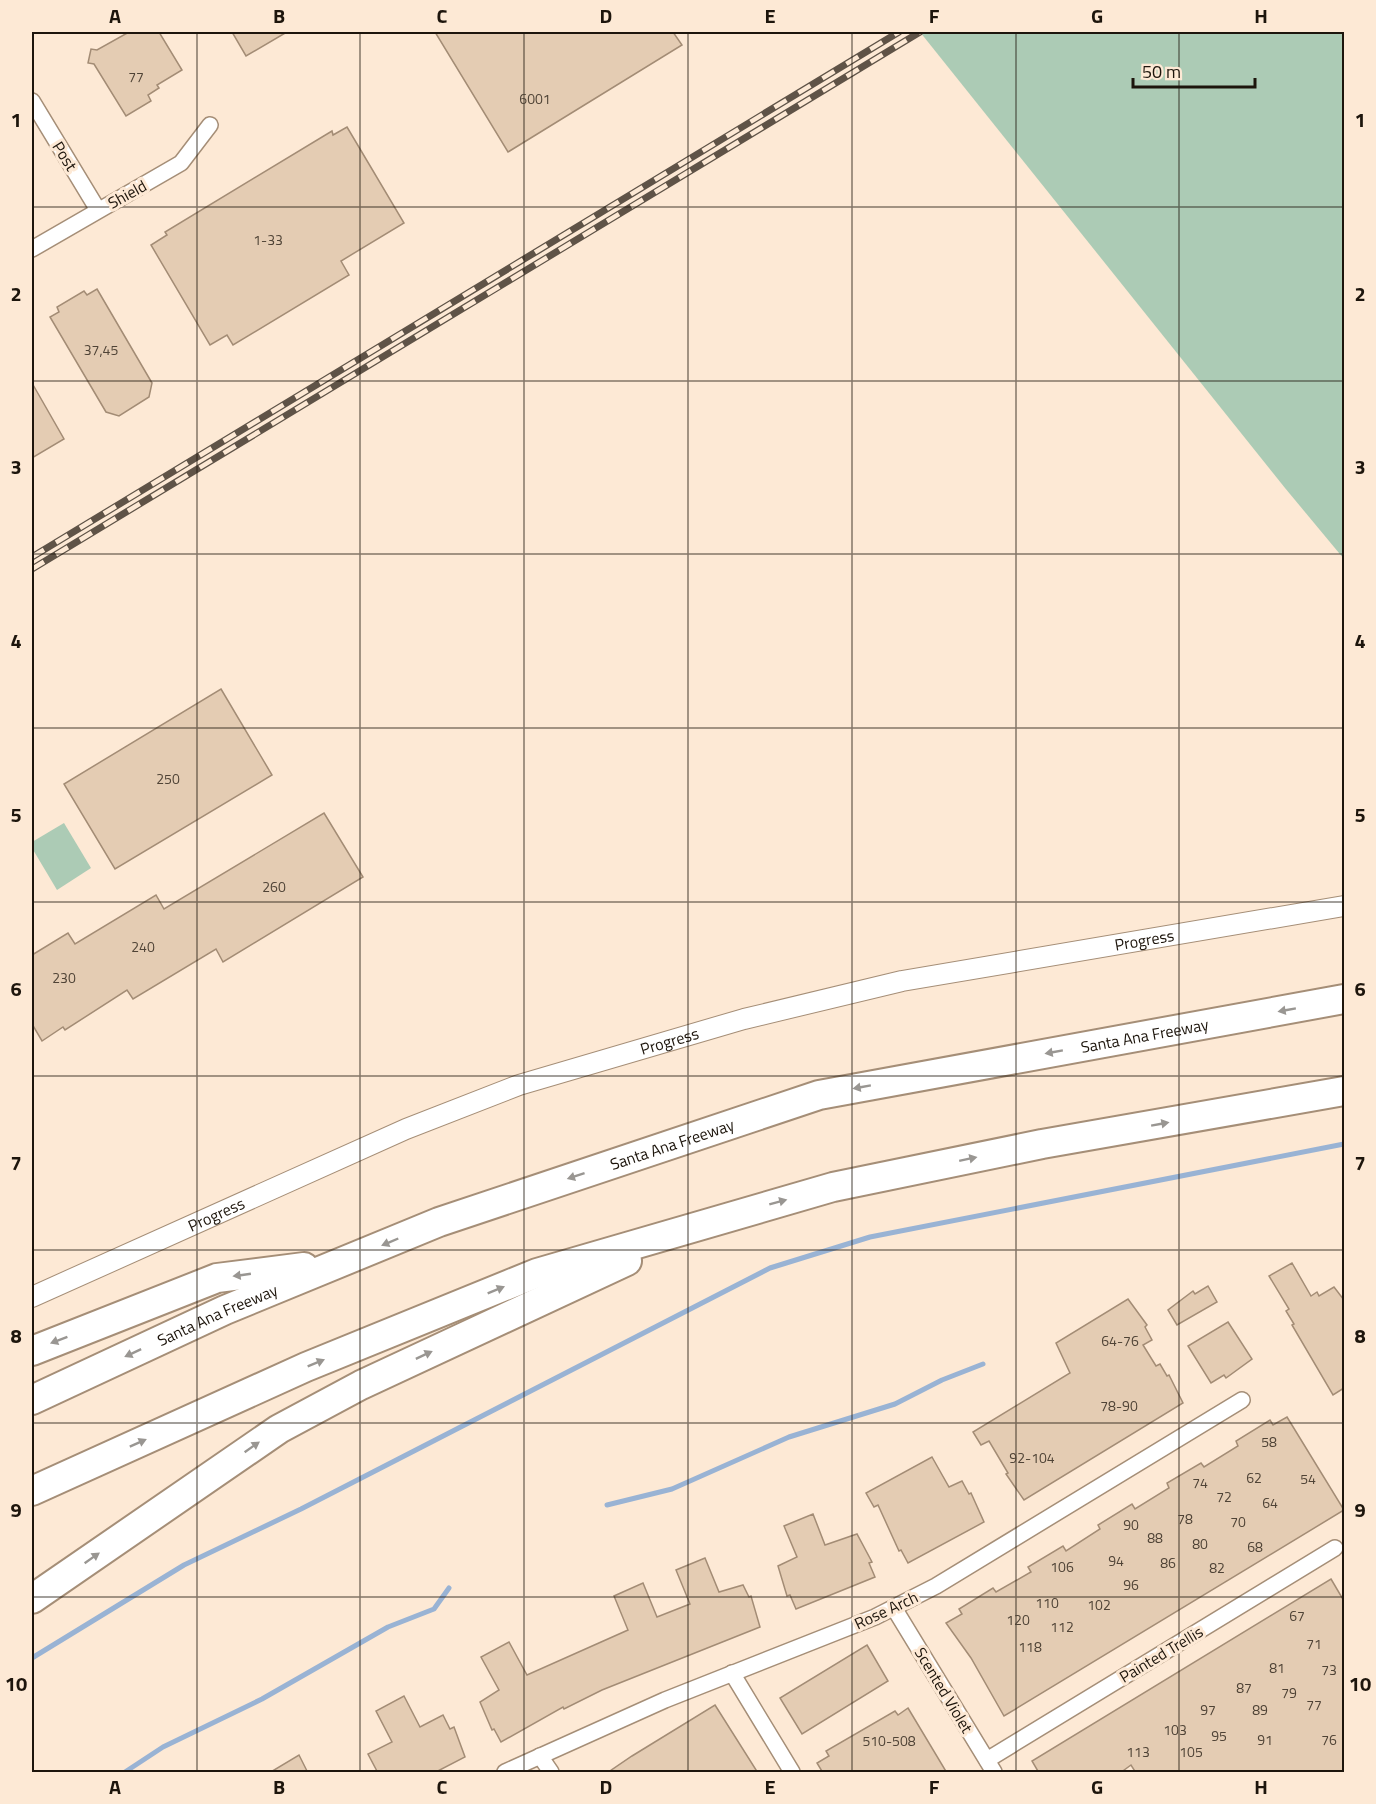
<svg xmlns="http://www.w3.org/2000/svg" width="1376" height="1804" font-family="'Titillium Web',sans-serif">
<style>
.green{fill:#accbb5}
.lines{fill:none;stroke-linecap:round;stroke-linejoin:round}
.stream{stroke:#99b3d4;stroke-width:5}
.building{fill:#e4ccb3;stroke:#a38c75;stroke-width:1.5}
.minor-casing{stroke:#a58e77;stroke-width:18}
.tertiary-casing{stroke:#a58e77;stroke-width:22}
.motorway-casing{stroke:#a58e77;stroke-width:32}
.minor{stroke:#fff;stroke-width:15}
.tertiary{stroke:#fff;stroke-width:20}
.motorway{stroke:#fff;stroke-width:28}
.rail-casing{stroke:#5f5347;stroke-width:7}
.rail{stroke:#fde9d5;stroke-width:4.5;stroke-dasharray:14;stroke-linecap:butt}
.oneway{fill:#999692}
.grid{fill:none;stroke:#1d150c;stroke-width:1.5;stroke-opacity:0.55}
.labels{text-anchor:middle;stroke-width:6;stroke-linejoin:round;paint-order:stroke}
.number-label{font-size:14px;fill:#4f4336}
.street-label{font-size:16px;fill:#1d150c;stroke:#fde9d5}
.neatline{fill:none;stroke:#1d150c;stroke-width:2}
.grid-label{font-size:20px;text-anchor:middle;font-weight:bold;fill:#1d150c}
</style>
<rect width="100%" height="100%" fill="#fde9d5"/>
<g class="green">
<path d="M920,32H1344V559L1285,488Z"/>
<path d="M64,823L91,868L57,890L32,848V842Z"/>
</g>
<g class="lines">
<g class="stream">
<path d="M607,1505L672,1489L789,1437L895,1404L942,1380L983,1364"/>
<path d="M32,1658L184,1565L301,1509L770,1268L870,1237L1344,1144"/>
<path d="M125,1772L163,1747L262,1699L388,1627L434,1609L449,1588"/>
</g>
</g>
<g class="building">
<path d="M129,32H159L182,70L157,85L159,88L148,95L151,101L126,116L94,64L88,63L91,49L97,50Z"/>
<path d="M232,32H287L246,56Z"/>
<path d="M435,32H673L682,45L508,152Z"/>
<path d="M347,127L404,223L341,261L349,275L233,345L227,335L210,345L151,245L167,235L165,232L332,131L333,135Z"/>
<path d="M97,289L152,383L149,397L119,416L106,412L50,317L59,312L57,307L84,291L87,295Z"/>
<path d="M32,383L64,439L32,458Z"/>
<path d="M221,689L272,775L115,869L64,784Z"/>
<path d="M324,813L363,877L223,962L216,949L133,999L127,990L65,1030L63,1027L42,1041L32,1024V955L68,933L75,944L156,895L164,909Z"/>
<path d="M1292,1263L1311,1296L1317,1292L1319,1296L1334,1287L1344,1300V1388L1333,1395L1292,1325L1294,1324L1286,1311L1289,1309L1269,1276Z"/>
<path d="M1208,1286L1217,1302L1177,1325L1168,1310L1193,1291L1195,1294Z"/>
<path d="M1128,1299L1147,1325L1145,1327L1152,1340L1143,1345L1156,1366L1160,1364L1167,1376L1169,1375L1183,1403L1024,1500L1006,1474L1008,1473L989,1441L981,1445L973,1432L1070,1373L1056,1343Z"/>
<path d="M1228,1322L1252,1359L1226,1378L1224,1375L1211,1383L1188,1346Z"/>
<path d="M1287,1417L1344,1510L1004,1716L971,1658L946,1623L962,1614L959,1609L993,1588L996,1592L1031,1572L1028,1567L1063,1546L1066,1551L1100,1529L1098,1525L1132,1504L1135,1509L1169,1488L1167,1483L1201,1463L1204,1467L1238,1446L1236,1441L1270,1420L1273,1425Z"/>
<path d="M932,1457L949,1487L962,1481L969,1494L971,1493L984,1522L908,1563L901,1550L899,1551L878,1505L874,1507L866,1493Z"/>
<path d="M813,1514L825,1545L857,1534L872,1562L869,1563L875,1577L796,1609L790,1595L787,1596L778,1566L797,1557L784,1526Z"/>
<path d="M705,1558L719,1592L743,1585L749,1597L751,1596L760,1627L602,1690L564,1709L563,1707L501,1742L494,1729L492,1730L480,1702L499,1690L481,1657L509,1642L527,1675L628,1630L614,1596L643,1583L657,1617L690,1604L676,1570Z"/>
<path d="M1331,1579L1344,1601V1773H1136L1131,1765L1120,1773H1039L1032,1761Z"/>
<path d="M867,1645L888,1681L802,1734L780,1698Z"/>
<path d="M404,1696L420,1727L443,1715L450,1729L454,1727L465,1757L434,1773H378L368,1754L392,1742L376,1711Z"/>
<path d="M715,1705L758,1773H607L632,1756Z"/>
<path d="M908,1708L947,1773H823L817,1763L829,1756L826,1751L895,1711L898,1715Z"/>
<path d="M299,1755L308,1773H269Z"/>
</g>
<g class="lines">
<g class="minor-casing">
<g id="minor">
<path d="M32,101L98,210"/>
<path d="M32,249L181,163L210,125"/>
<path d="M894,1608L994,1772"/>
<path d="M732,1673L792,1772"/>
<path d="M540,1756L551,1772"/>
<path d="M987,1760L1335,1548"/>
<path d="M505,1772L665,1700L875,1617L936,1586L1242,1400"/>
</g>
</g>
<g class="tertiary-casing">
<g id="tertiary">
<path id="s1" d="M32,1297L406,1129L519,1085L744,1019L902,981L1344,906"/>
</g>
</g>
<g class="motorway-casing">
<g id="motorway">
<path d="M32,1351L217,1278L304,1267"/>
<path id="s2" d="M32,1400L225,1310L439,1222L819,1095L1344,999"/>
<path d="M32,1491L306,1367L537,1273L833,1187L1042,1144L1344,1091"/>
<path d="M32,1599L279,1429L361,1385L627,1261"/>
</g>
</g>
<use href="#minor" class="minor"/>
<use href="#tertiary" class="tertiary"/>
<use href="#motorway" class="motorway"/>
<g class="rail-casing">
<g id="rail">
<path d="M32,557L899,32"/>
<path d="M32,569L920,32"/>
</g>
</g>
<use href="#rail" class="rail"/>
</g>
<defs><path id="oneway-solid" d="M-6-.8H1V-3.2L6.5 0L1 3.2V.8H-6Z" transform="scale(1.5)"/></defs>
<g class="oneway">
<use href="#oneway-solid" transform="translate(1287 1010) rotate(170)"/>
<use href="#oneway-solid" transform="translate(1054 1052) rotate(170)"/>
<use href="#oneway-solid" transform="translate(862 1087) rotate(170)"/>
<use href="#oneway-solid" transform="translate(1160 1124) rotate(-10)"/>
<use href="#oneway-solid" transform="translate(968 1159) rotate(-12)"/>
<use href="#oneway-solid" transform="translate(576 1176) rotate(162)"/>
<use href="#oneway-solid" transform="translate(778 1202) rotate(-15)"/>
<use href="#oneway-solid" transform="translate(390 1242) rotate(157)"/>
<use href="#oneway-solid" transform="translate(242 1275) rotate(172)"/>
<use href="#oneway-solid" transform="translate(496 1290) rotate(-22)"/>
<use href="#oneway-solid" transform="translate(59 1340) rotate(159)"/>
<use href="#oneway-solid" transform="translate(133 1353) rotate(155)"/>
<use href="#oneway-solid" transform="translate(424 1355) rotate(-25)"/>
<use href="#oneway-solid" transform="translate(316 1363) rotate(-22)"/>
<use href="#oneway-solid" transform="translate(138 1443) rotate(-24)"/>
<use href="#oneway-solid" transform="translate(252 1447) rotate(-35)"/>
<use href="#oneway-solid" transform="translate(92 1558) rotate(-35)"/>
</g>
<path class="grid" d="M197,32V1772M360,32V1772M524,32V1772M688,32V1772M852,32V1772M1016,32V1772M1179,32V1772M32,207H1344M32,381H1344M32,554H1344M32,728H1344M32,902H1344M32,1076H1344M32,1250H1344M32,1423H1344M32,1597H1344"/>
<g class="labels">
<g class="number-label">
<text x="136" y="82">77</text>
<text x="535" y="104">6001</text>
<text x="268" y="245">1-33</text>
<text x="101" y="355">37,45</text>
<text x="168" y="784">250</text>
<text x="274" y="892">260</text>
<text x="143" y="952">240</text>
<text x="64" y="983">230</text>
<text x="1120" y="1346">64-76</text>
<text x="1119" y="1411">78-90</text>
<text x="1269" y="1447">58</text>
<text x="1032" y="1463">92-104</text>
<text x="1254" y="1483">62</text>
<text x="1308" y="1484">54</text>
<text x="1200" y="1488">74</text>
<text x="1224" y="1502">72</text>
<text x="1270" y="1508">64</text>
<text x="1185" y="1524">78</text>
<text x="1238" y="1527">70</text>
<text x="1131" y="1530">90</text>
<text x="1155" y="1543">88</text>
<text x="1200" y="1549">80</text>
<text x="1255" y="1552">68</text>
<text x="1116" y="1566">94</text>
<text x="1168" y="1568">86</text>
<text x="1062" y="1572">106</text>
<text x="1217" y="1573">82</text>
<text x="1131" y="1590">96</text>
<text x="1047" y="1608">110</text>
<text x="1099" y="1610">102</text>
<text x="1297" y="1621">67</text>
<text x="1018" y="1625">120</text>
<text x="1062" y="1632">112</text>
<text x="1314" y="1649">71</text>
<text x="1030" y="1652">118</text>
<text x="1277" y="1673">81</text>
<text x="1329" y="1675">73</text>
<text x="1244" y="1693">87</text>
<text x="1289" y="1698">79</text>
<text x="1314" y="1710">77</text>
<text x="1208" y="1715">97</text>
<text x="1260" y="1715">89</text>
<text x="1175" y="1735">103</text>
<text x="1219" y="1741">95</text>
<text x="1265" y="1745">91</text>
<text x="1329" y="1745">76</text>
<text x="889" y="1746">510-508</text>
<text x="1138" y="1757">113</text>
<text x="1191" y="1757">105</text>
</g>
<g class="street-label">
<text transform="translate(65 156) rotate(58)" y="6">Post</text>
<text transform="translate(127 194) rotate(-29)" y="6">Shield</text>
<text dy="6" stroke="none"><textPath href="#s1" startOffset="1174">Progress</textPath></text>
<text dy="6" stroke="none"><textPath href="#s2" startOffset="1176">Santa Ana Freeway</textPath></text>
<text dy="6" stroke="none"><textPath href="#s1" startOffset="688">Progress</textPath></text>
<text dy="6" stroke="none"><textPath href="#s2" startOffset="690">Santa Ana Freeway</textPath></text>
<text dy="6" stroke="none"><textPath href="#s1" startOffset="202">Progress</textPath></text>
<text dy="6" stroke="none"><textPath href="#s2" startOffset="204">Santa Ana Freeway</textPath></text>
<text transform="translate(886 1610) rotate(-25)" y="6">Rose Arch</text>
<text transform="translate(1161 1654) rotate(-31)" y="6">Painted Trellis</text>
<text transform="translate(944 1690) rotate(59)" y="6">Scented Violet</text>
</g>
</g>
<rect width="1376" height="1804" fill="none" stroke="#fde9d5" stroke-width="66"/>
<path d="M1133 78v9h122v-9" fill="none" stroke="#1d150c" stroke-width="3"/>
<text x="1142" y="78" font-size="18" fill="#1d150c" stroke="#fde9d5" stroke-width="4.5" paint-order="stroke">50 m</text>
<rect x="33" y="33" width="1310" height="1738" class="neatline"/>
<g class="grid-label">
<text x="115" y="23">A</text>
<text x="279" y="23">B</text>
<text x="442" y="23">C</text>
<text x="606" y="23">D</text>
<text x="770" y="23">E</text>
<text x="934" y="23">F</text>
<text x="1097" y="23">G</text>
<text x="1261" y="23">H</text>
<text x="16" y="127">1</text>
<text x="1360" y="127">1</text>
<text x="16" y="301">2</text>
<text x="1360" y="301">2</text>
<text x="16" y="474">3</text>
<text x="1360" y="474">3</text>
<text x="16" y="648">4</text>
<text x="1360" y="648">4</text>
<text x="16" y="822">5</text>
<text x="1360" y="822">5</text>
<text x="16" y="996">6</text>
<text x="1360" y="996">6</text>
<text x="16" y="1170">7</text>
<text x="1360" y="1170">7</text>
<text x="16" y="1343">8</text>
<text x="1360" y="1343">8</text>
<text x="16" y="1517">9</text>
<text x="1360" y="1517">9</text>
<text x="16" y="1691">10</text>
<text x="1360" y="1691">10</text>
<text x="115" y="1794">A</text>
<text x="279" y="1794">B</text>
<text x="442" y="1794">C</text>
<text x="606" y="1794">D</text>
<text x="770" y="1794">E</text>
<text x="934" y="1794">F</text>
<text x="1097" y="1794">G</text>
<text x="1261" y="1794">H</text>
</g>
</svg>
